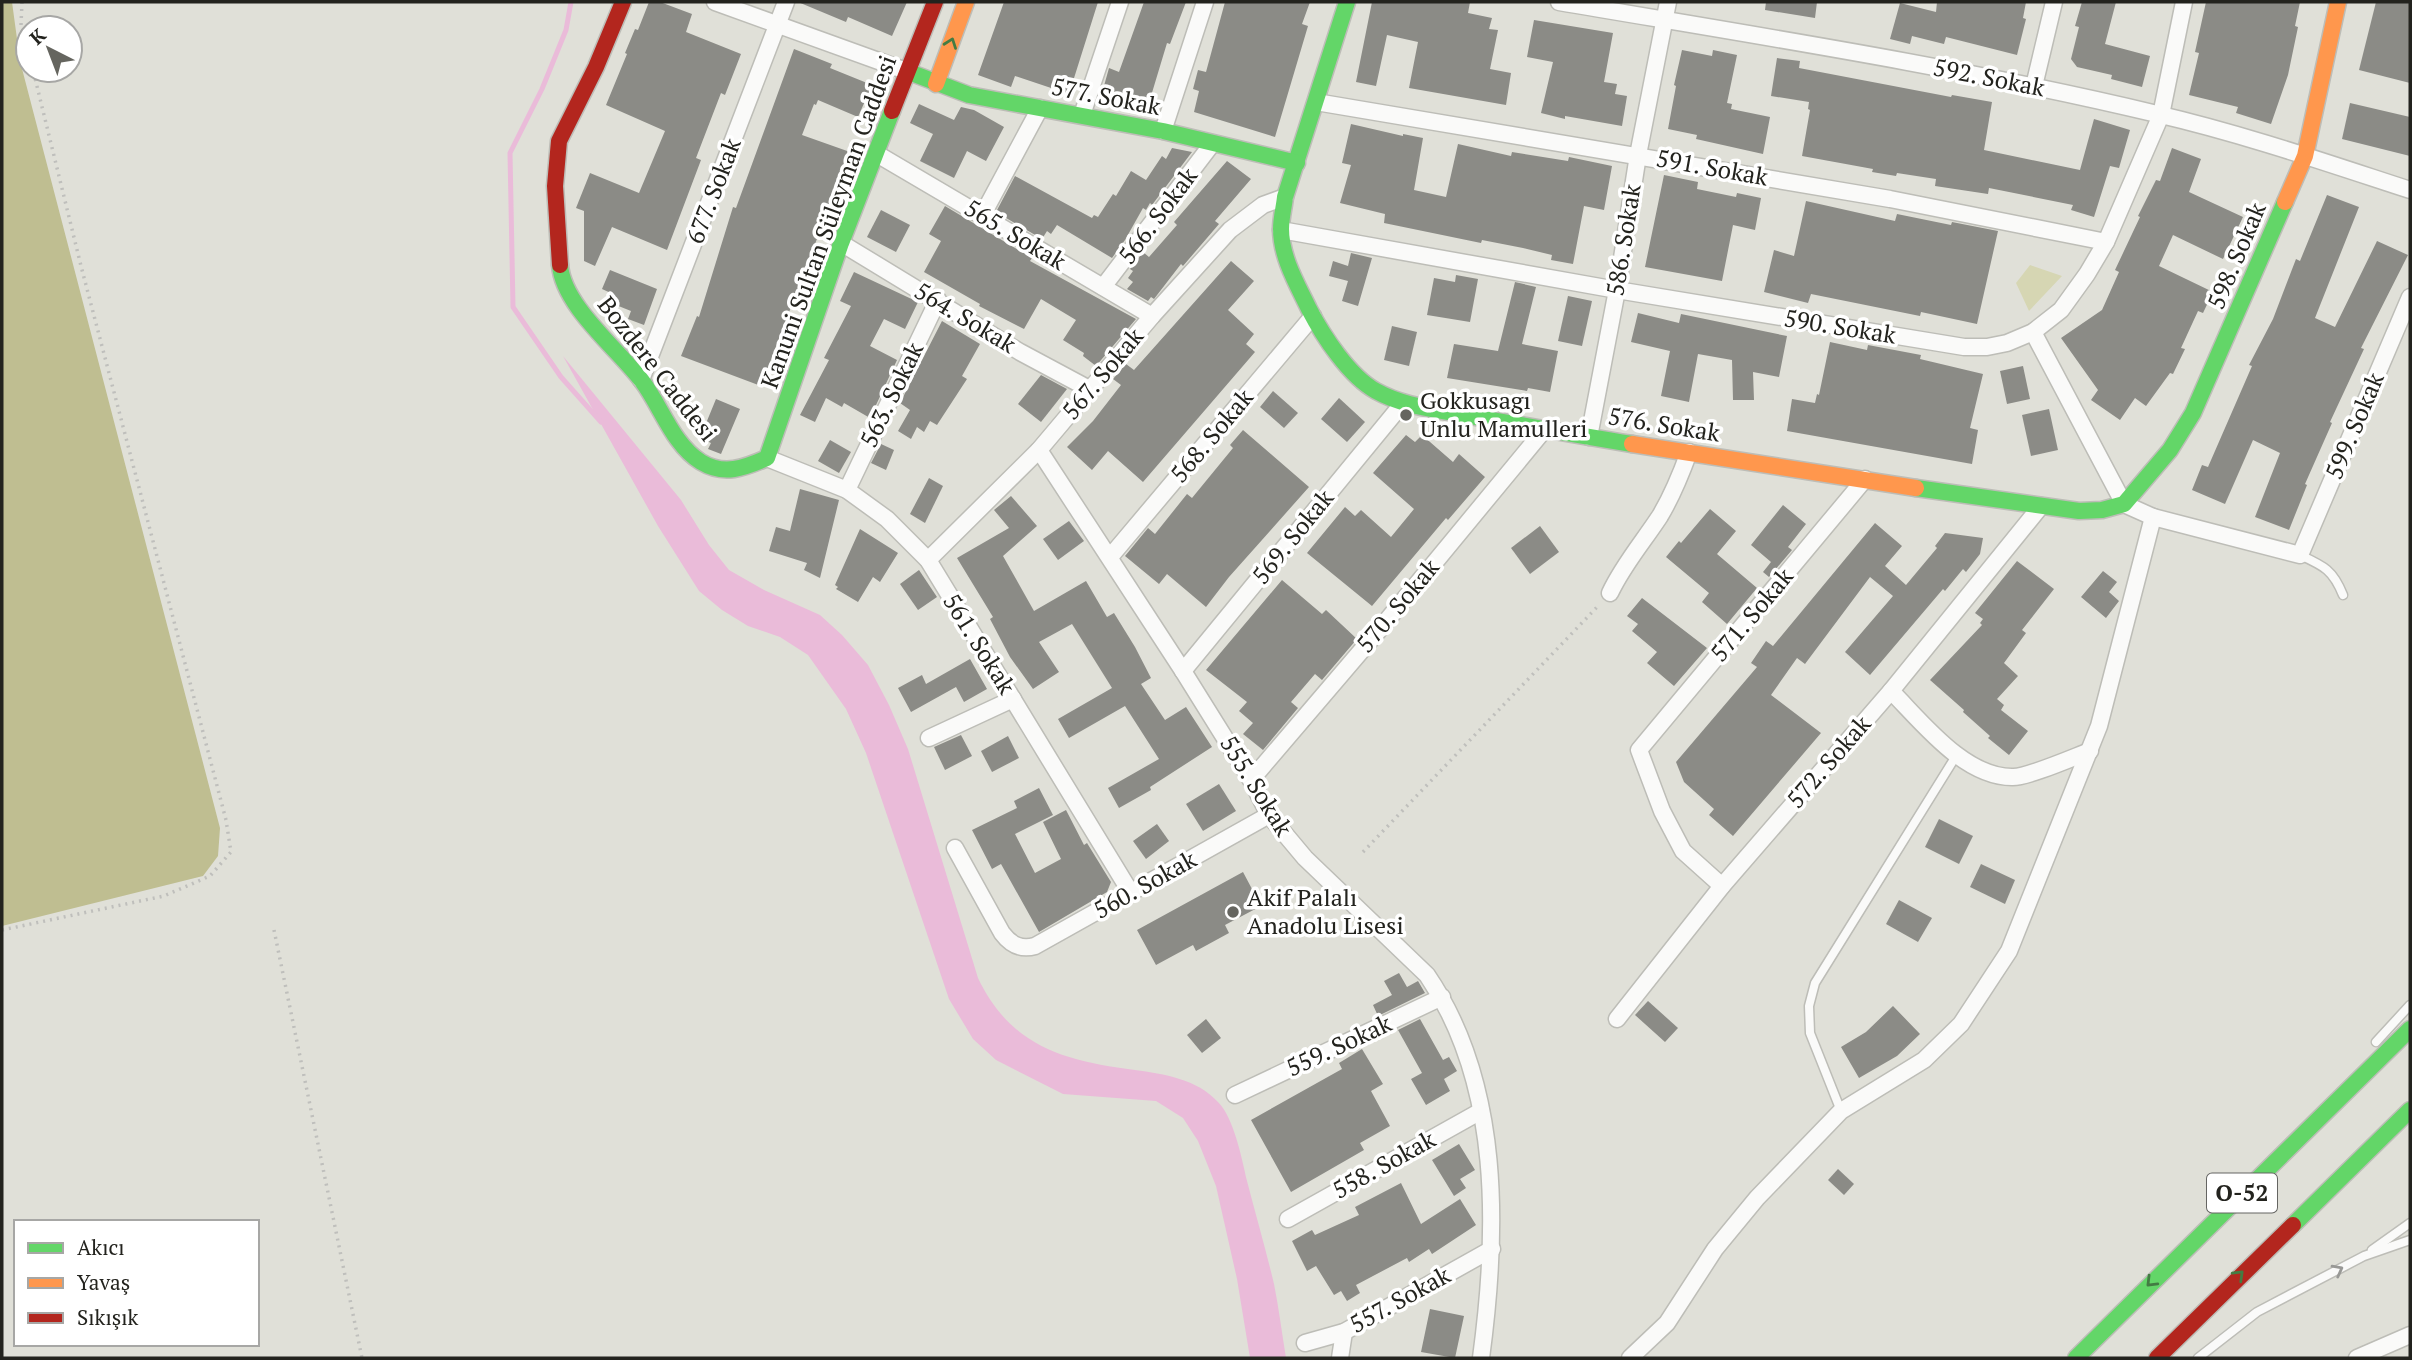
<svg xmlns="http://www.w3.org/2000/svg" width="2412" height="1360" font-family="'PT Serif',serif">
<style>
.green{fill:#d6d6b3}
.forest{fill:#bfbe91}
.water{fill:#eabbd9}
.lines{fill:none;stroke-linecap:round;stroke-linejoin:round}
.stream{stroke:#eabbd9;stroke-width:5}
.building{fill:#8b8b86}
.lane-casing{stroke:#bdbdb7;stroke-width:11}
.street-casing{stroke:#bdbdb7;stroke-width:19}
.fast-casing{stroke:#bdbdb7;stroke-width:19}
.slow-casing{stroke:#bdbdb7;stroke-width:19}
.jam-casing{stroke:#bdbdb7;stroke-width:19}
.path{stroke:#bfbfbc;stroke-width:3.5;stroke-dasharray:2 5;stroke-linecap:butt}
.lane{stroke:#fafaf9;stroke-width:8}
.street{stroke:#fafaf9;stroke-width:16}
.fast{stroke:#63d668;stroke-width:16}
.slow{stroke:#ff974d;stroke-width:16}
.jam{stroke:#b3261e;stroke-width:16}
.oneway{stroke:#437c43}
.oneway2{stroke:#999996}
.poi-dot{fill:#65655f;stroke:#fff;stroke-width:2.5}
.labels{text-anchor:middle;stroke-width:7;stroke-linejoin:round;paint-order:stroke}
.shield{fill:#fff;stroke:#656562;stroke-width:2}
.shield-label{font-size:23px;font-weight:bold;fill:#23231e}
.street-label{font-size:24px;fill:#23231e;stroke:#fff}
.poi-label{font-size:24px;fill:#23231e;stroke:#fff;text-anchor:start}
</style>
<rect width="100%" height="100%" fill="#e0e0d8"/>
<path class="green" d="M2030,265L2062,276L2029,311L2016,283Z"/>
<path class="forest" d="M2,2H12L20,61L220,828L218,856L203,876L2,926Z"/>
<path class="water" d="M563,356L681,500L709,545L729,570L764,590L820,615L842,635L868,665L889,705L908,749L978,978C1011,1047 1065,1061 1135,1070C1164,1074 1197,1079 1218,1102C1234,1118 1242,1159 1247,1181C1256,1216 1266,1250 1274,1284C1279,1309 1282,1334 1286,1358H1250L1237,1279L1216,1186L1198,1141L1183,1118L1156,1101L1063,1094L996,1060L973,1039L949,999L866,753L846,709L808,655L780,637L748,626L722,610L699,591L658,526Z"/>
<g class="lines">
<path class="stream" d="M571,2L566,30L542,89L510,153L513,307L561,377L601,422"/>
</g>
<g class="building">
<path d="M649,2H660L692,14L686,32L741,54L725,95L721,93L696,158L701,160L667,250L612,227L595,266L584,261V211L576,208L590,173L639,193L665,131L606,105L627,54L625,53L635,29L638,30Z"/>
<path d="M798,2H907L892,36L848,17L846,22Z"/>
<path d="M1004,2H1098L1069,94L1015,76L1011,87L978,75Z"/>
<path d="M1144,2H1186L1170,44L1167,43L1148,106L1102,93L1109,68L1119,72Z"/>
<path d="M1225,2H1310L1302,24L1308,26L1275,137L1194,112L1199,91L1193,89L1198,70L1206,72Z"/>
<path d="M1372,2H1470L1468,13L1492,18L1489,29L1498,30L1490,69L1511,73L1506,105L1409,88L1418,42L1387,35L1376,86L1356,82Z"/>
<path d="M1766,2H1817L1815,18L1765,10Z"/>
<path d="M1937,2H2026L2023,18L2026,19L2017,55L1946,37L1944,44L1912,36L1910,44L1890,39L1900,3L1936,12Z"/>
<path d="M2082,2H2116L2105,44L2150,56L2142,87L2111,79L2112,75L2077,67L2071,59L2079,27L2075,26Z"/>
<path d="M2206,2H2300L2295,26L2298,27L2288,75L2271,124L2236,113L2238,107L2189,95L2199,53L2195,52Z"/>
<path d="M2376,2H2410V83L2359,70Z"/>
<path d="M1534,20L1613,33L1604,82L1617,84L1615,94L1627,96L1622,126L1565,116V119L1541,113L1553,62L1527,57Z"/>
<path d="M794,49L832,64L830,68L872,85L858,117L818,100L816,105L814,104L802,135L850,152L761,386L681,356L697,316L699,317L733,207L736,208Z"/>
<path d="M1682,50L1712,56L1713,50L1737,55L1727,103L1732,104L1731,109L1770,117L1763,154L1696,139L1697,135L1668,129L1676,86L1674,85Z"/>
<path d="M1777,58L1800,61L1799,68L1951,97L1952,95L1992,102L1984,150L2080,170L2094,119L2130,130L2119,168L2110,166L2094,217L2071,210L2073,205L1989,188L1988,194L1935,186L1936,179L1897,173L1896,176L1872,172L1873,169L1802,156L1810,110L1808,109L1809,102L1771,96Z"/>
<path d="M2350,103L2410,117V156L2342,139Z"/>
<path d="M919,104L954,120L961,107L974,110L1004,127L986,161L967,151L954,178L920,161L933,134L910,123Z"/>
<path d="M1351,124L1403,136V134L1423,138L1414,190L1446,197L1458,144L1511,156L1512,152L1568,161L1569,157L1612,166L1604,210L1584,206L1573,264L1551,260L1552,255L1523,248L1482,240L1481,243L1384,223L1385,214L1340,203L1351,165L1342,163Z"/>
<path d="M1172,148L1192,152L1152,205L1150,203L1146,210L1143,208L1125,240L1112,258L1057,225L1051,234L1047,231L1042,239L996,212L1015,176L1092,218L1094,215L1098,217L1113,194L1116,196L1131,171L1146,180L1162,156L1166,159Z"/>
<path d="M2172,148L2201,159L2189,192L2243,217L2223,259L2173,235L2159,266L2213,292L2203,313L2198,311L2181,348L2185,349L2173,374L2170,373L2146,406L2135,398L2120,420L2091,400L2098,390L2061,338L2102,310L2119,272L2115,270L2140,217L2138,216L2156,180L2160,181Z"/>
<path d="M1227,161L1251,179L1215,221L1219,224L1183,266L1181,264L1154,299L1151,297L1148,301L1127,289L1133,282L1128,278L1133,271L1130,269L1143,252L1149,257L1177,225L1174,222Z"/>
<path d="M1664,175L1698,182L1697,189L1736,197L1737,193L1761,198L1755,230L1733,225L1722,281L1645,267Z"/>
<path d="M2327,195L2359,207L2315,318L2335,327L2377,241L2408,255L2361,348L2364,349L2330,422L2332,423L2305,484L2307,485L2289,530L2255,517L2280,453L2253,440L2225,504L2192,490L2202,465L2208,467L2252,366L2249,365L2273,319L2296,259L2300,261Z"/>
<path d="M1806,201L1895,221L1897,214L1951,225L1952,222L1998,231L1977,324L1921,312L1920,316L1811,294L1808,303L1764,292L1774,250L1794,256Z"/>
<path d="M945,206L1032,258L1030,261L1136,319L1096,366L1083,356L1084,353L1063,340L1076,320L1041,299L1024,329L979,306L980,304L924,272L941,241L929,234Z"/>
<path d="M881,210L910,225L896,252L867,237Z"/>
<path d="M1351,253L1372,258L1358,306L1342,301L1348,281L1329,276L1333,261L1348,266Z"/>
<path d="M1231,261L1254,281L1228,310L1254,334L1246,344L1255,352L1143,482L1108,451L1092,470L1067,447L1093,421L1121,385L1113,379L1126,364L1134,370Z"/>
<path d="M610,270L657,289L644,325L628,319L631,311L616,305L619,300L612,297L613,294L602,289Z"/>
<path d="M854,272L918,302L905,329L884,319L870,346L897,360L870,418L844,403L842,407L826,398L815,422L800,415L829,360L824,358L851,306L840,301Z"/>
<path d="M1456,275L1478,279L1470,322L1427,315L1434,278L1455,282Z"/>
<path d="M1515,282L1536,287L1522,344L1558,351L1550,392L1528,388L1527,391L1447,378L1454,344L1498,351Z"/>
<path d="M1568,296L1592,301L1582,346L1558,341Z"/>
<path d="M1638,313L1679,323L1681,314L1787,336L1779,377L1753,372L1754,400H1733L1732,360L1698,354L1689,402L1661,396L1670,351L1631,342Z"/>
<path d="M942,321L980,344L962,376L967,379L937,425L930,421L924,432L917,427L911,439L898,431L910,410L900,403Z"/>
<path d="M1392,326L1417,332L1409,366L1384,360Z"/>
<path d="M1830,342L1867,350L1868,345L1921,355L1920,359L1983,374L1970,428L1978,430L1972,464L1787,431L1792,399L1815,403L1817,394L1819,395Z"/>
<path d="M2023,366L2030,399L2007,404L2000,371Z"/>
<path d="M1041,375L1067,389L1041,422L1018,404Z"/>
<path d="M1273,391L1298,413L1284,428L1260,407Z"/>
<path d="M1339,398L1365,422L1347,442L1321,419Z"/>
<path d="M716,399L740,409L721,454L708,449L711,443L700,438Z"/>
<path d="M2049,409L2058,450L2031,456L2022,415Z"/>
<path d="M1243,430L1309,487L1229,577L1206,607L1167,574L1159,584L1125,556L1148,528L1155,534L1187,494L1192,498L1233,448L1230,445Z"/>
<path d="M1406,435L1415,442L1422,435L1453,462L1459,454L1485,477L1448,520L1446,518L1372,606L1307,553L1345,507L1355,516L1361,510L1391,537L1414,509L1373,473Z"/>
<path d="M830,440L851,452L839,473L818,461Z"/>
<path d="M881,444L894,450L886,470L871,463Z"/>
<path d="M929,478L943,486L925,523L910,514Z"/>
<path d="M800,489L839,500L820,578L804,570L807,563L769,551L776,527L790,531Z"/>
<path d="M1011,496L1037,526L1003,556L1034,611L1086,581L1107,617L1114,613L1135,647L1151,678L1141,684L1165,720L1186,707L1212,747L1150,787L1151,790L1119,808L1108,788L1159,759L1125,706L1069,738L1058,719L1112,688L1072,624L1039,642L1059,672L1033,689L1010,657L990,619L993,617L957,558L1009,528L994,510Z"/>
<path d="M1783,505L1806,524L1788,547L1792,550L1769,577L1763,572L1771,562L1751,545Z"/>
<path d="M1710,509L1736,531L1717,554L1757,588L1727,624L1702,602L1709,593L1666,557L1679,541L1681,543Z"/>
<path d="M1069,521L1084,541L1058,560L1043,539Z"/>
<path d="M1875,523L1902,546L1885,566L1906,585L1937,548L1935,546L1945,533L1983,538L1980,554L1966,572L1963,569L1945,591L1943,589L1870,675L1845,652L1893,596L1870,577L1805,664L1797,658L1771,695L1821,733L1733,836L1709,815L1714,809L1684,782L1676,762L1757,667L1751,663L1766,641L1773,646Z"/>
<path d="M1540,526L1559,552L1530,574L1511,548Z"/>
<path d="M860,529L898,553L880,582L873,577L858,602L836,589L838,587L835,585Z"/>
<path d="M2017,561L2054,589L2022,630L2026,633L2004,663L2018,676L1997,699L2004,705L2001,710L2028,731L2009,755L1988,738L1990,736L1963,712L1964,710L1930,680L1982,625L1980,623L1983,619L1975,613Z"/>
<path d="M919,570L937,597L918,610L900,584Z"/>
<path d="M2103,571L2117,582L2109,592L2119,601L2106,618L2081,597Z"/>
<path d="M1282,580L1322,614L1326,610L1357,639L1322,680L1315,674L1291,702L1298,708L1263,750L1243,734L1253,723L1239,711L1247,702L1206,670Z"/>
<path d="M1642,598L1707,648L1674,686L1647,663L1657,652L1632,631L1638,624L1627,616Z"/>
<path d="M970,659L987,689L964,702L956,687L911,712L898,688L922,675L926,684Z"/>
<path d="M961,735L972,756L945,770L934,747Z"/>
<path d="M1008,736L1019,758L992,772L981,751Z"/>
<path d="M1219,784L1236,811L1203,831L1186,804Z"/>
<path d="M1039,788L1053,815L1015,834L1035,873L1061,859L1043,822L1066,810L1084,845L1087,843L1111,882L1107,892L1039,932L1001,864L992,869L972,830L1017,808L1014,801Z"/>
<path d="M1939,819L1973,836L1959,864L1925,847Z"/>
<path d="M1157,824L1169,841L1146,859L1133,841Z"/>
<path d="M1981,864L2015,880L2005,904L1970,887Z"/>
<path d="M1243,872L1261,906L1225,925L1229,933L1196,951L1193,945L1156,965L1137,930Z"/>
<path d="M1899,900L1932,918L1918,942L1886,924Z"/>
<path d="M1399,973L1407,987L1418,981L1425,993L1378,1016L1373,1005L1392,995L1384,981Z"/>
<path d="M1648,1001L1678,1028L1665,1042L1635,1015Z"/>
<path d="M1893,1006L1920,1034L1897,1056L1859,1078L1841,1047L1866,1032Z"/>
<path d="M1206,1019L1221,1038L1202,1053L1187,1035Z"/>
<path d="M1420,1019L1443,1060L1449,1057L1457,1071L1444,1079L1450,1091L1426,1105L1411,1079L1422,1073L1398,1030Z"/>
<path d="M1362,1049L1383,1084L1371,1091L1390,1126L1360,1143L1364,1150L1291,1192L1251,1120L1342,1069L1339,1063Z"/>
<path d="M1459,1144L1475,1170L1460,1179L1466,1188L1454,1196L1432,1160Z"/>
<path d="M1838,1169L1854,1184L1844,1195L1828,1180Z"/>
<path d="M1401,1183L1421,1224L1460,1199L1476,1225L1432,1254L1429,1249L1409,1262L1407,1258L1356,1285L1360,1293L1347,1301L1341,1291L1334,1295L1316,1266L1307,1271L1292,1241L1312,1230L1315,1235L1359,1215L1355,1207Z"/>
<path d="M1430,1309L1464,1316L1455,1358L1421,1352Z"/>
</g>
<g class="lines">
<g class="lane-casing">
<g id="lane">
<path d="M2300,555C2324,566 2333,570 2343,595"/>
<path d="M2376,1042L2410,1005"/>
<path d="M1841,1111L1810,1033L1809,1006L1815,983L1956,756"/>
<path d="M2372,1250L2410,1223"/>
<path d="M2198,1358L2257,1312L2364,1256L2410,1240"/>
</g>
</g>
<g class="street-casing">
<g id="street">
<path d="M715,2L909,72"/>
<path d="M1559,2C1759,36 1960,67 2157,114C2243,134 2327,163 2410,190"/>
<path d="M2034,86L2054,2"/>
<path d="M1316,102L1890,199L2106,242"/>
<path d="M1082,115L1120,2"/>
<path d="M1163,131L1205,2"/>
<path d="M877,154L1152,316"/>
<path d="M982,216L1040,108"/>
<path d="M1281,230L1617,290L1964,347H1987L2007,343L2033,332L2061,310L2087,274L2106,242L2161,115L2184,2"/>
<path d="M841,243L1020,352L1091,390"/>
<path d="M1103,287L1212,144"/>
<path d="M2033,332L2124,504L2153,517L2300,555L2410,297"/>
<path d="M641,380L786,2"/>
<path d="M1589,437L1617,290L1638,155L1668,2"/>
<path d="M1039,450L1183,671L1251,780L1269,815L1305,858L1427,975C1502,1085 1498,1232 1481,1358"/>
<path d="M767,458L847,490L887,519L928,560L1131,893"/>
<path d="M847,490L938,300"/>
<path d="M1110,557L1313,316"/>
<path d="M928,560L1039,450L1152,316L1230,230L1263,205L1285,197"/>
<path d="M1610,593C1623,565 1643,542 1660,516C1672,496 1681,474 1689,452"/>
<path d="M1183,671L1403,403"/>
<path d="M1891,691C1922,722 1964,777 2012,777C2026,778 2074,757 2090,751"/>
<path d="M929,738L1013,699"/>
<path d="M1251,780L1379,630L1544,430"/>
<path d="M955,848L1002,933C1011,945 1021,950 1035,946L1269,815"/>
<path d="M1722,886L1683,851L1662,811L1639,750L1865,479"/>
<path d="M1617,1019L1722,886L1891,691L2041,506"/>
<path d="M1235,1095L1442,997"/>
<path d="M1288,1219L1481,1111"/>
<path d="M1305,1343L1344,1332L1492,1249"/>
<path d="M1340,1358L1344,1332"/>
<path d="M1630,1358L1667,1323L1715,1249L1757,1198L1841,1111L1924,1060L1961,1024L2009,951L2099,726L2153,517"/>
<path d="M2357,1358L2410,1335"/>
</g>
</g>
<g class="fast-casing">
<g id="fast">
<path d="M1347,2L1285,197C1284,207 1281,218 1281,229C1281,257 1297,284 1309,309C1323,336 1349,376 1376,391C1403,406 1434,409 1464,415C1520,425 1576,435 1632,444"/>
<path d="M909,72L969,95L1163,131L1297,163"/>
<path d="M560,265C563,306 618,349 642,381C661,406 673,445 701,462C724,476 744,468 767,458L841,243L892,111"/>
<path d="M1916,488L2079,511L2102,510L2124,504L2170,450L2193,413L2285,202"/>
<path d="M2293,1225L2410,1110"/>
<path d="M2076,1358L2410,1029"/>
</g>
</g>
<g class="slow-casing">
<g id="slow">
<path d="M936,84L966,2"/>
<path d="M2285,202L2305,156L2338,2"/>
<path d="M1632,444L1916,488"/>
</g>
</g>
<g class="jam-casing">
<g id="jam">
<path d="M892,111L935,2"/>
<path d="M560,265L555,186L559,141L596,67L623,2"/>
<path d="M2157,1358L2293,1225"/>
</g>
</g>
<g class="path">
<path d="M22,2L21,25L28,53"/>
<path d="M1363,852L1599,605"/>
<path d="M2,930L164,896L210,876L231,852L226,820L81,266L33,70"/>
<path d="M274,930L362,1358"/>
</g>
<use href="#lane" class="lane"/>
<use href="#street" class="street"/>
<use href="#fast" class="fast"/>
<use href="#slow" class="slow"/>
<use href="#jam" class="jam"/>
</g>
<defs><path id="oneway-chevron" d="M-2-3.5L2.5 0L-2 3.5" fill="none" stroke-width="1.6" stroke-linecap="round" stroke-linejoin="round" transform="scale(1.75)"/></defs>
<g class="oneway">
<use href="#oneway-chevron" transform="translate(951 43) rotate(-70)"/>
<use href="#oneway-chevron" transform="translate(2239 1275) rotate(-44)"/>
<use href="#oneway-chevron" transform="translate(2151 1282) rotate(135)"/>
</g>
<use class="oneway2" href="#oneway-chevron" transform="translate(2338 1270) rotate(-28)"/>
<g class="poi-dot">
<circle cx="1406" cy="415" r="7"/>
<circle cx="1233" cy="912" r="7"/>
</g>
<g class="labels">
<rect class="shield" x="2207" y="1173.5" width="70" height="39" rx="5"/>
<g class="shield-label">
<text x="2242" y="1201">O-52</text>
</g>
<g class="street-label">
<text transform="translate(1989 78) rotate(11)" y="8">592. Sokak</text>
<text transform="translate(1106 97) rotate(11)" y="8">577. Sokak</text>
<text transform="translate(1712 168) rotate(10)" y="8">591. Sokak</text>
<text transform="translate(714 191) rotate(-69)" y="8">677. Sokak</text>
<text transform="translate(1158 216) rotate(-53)" y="8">566. Sokak</text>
<text transform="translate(829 222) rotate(-70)" y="8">Kanuni Sultan Süleyman Caddesi</text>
<text transform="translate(1015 235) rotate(31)" y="8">565. Sokak</text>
<text transform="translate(1624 240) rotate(-81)" y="8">586. Sokak</text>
<text transform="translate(2237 256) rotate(-67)" y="8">598. Sokak</text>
<text transform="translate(965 318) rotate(31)" y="8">564. Sokak</text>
<text transform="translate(1840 327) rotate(9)" y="8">590. Sokak</text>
<text transform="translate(657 369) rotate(52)" y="8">Bozdere Caddesi</text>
<text transform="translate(1103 374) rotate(-50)" y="8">567. Sokak</text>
<text transform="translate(892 395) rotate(-64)" y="8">563. Sokak</text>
<text transform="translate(1664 425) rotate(9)" y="8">576. Sokak</text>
<text transform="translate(2355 426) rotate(-67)" y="8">599. Sokak</text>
<text transform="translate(1212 436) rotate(-50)" y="8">568. Sokak</text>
<text transform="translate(1293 537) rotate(-51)" y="8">569. Sokak</text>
<text transform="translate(1398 606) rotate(-50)" y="8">570. Sokak</text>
<text transform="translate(1752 615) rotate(-50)" y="8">571. Sokak</text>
<text transform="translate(979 644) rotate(58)" y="8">561. Sokak</text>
<text transform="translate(1829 762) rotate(-49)" y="8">572. Sokak</text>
<text transform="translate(1256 786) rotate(58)" y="8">555. Sokak</text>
<text transform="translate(1145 885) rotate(-29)" y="8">560. Sokak</text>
<text transform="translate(1339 1046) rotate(-25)" y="8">559. Sokak</text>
<text transform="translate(1384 1165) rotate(-29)" y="8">558. Sokak</text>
<text transform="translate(1400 1300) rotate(-29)" y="8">557. Sokak</text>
</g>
<g class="poi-label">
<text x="1420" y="409">Gokkusagı<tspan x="1420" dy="28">Unlu Mamulleri</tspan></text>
<text x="1247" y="906">Akif Palalı<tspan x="1247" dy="28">Anadolu Lisesi</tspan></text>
</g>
</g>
<rect width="2412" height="1360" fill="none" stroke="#23231e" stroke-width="7"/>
<rect x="14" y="1220" width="245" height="126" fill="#ffffff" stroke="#a7a7a5" stroke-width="2"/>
<rect x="28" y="1243" width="35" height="10" fill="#63d668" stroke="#a7a7a5" stroke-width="2"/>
<text x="77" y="1255" font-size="21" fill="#23231e">Akıcı</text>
<rect x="28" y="1278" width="35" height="10" fill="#ff974d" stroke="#a7a7a5" stroke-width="2"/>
<text x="77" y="1290" font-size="21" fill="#23231e">Yavaş</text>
<rect x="28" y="1313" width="35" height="10" fill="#b3261e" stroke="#a7a7a5" stroke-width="2"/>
<text x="77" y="1325" font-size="21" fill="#23231e">Sıkışık</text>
<g transform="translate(49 49) rotate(318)"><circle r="33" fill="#ffffff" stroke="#a7a7a5" stroke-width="2"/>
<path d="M0-5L12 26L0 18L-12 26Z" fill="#65655f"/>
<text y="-10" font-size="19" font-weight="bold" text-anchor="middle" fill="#23231e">K</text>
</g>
</svg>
